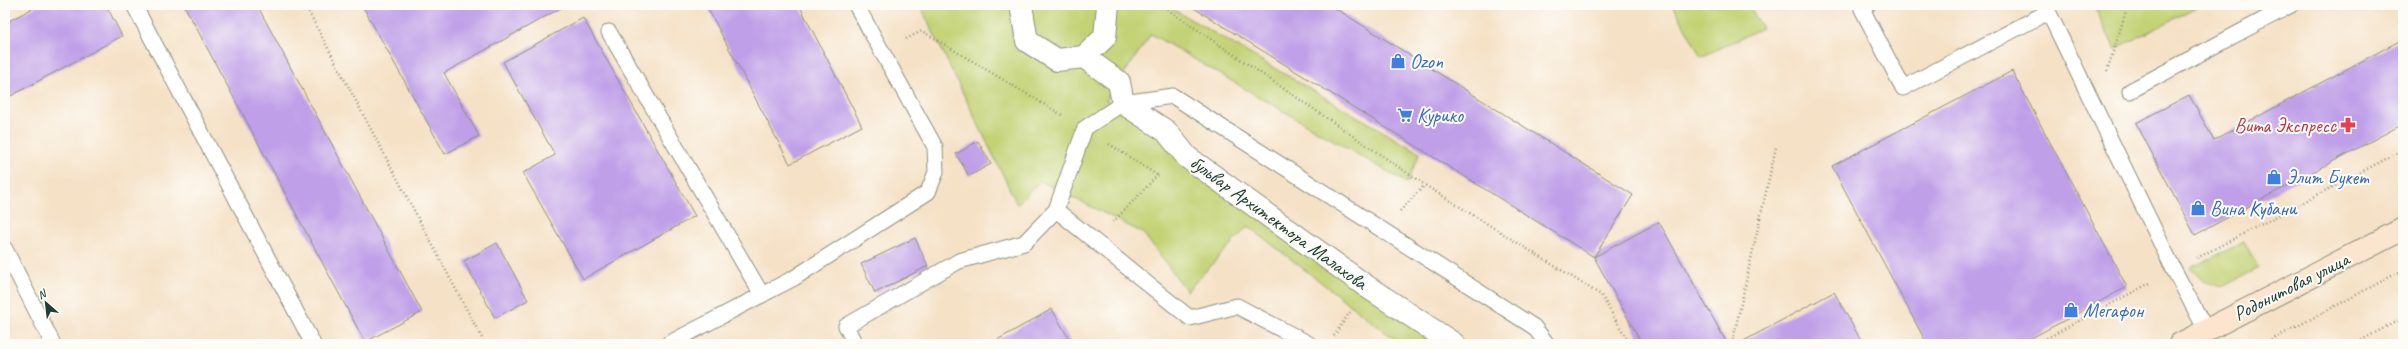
<svg xmlns="http://www.w3.org/2000/svg" width="2408" height="349" font-family="Caveat,sans-serif">
<style>
.green{fill:#c3d274;stroke:#718854}
.building{fill:#bf9fe8}
.lines{fill:none;stroke-linecap:round;stroke-linejoin:round}
.lane-casing{stroke:#8a8f7d;stroke-width:17}
.street-casing{stroke:#8a8f7d;stroke-width:24}
.secondary-casing{stroke:#8a8f7d;stroke-width:24}
.path{stroke:#8a8f7d;stroke-width:2.5;stroke-dasharray:1 3;stroke-linecap:butt}
.lane{stroke:#fff;stroke-width:15}
.street{stroke:#fff;stroke-width:22}
.secondary{stroke:#fce5cf;stroke-width:22}
.labels{text-anchor:middle;stroke-width:4;stroke-linejoin:round;paint-order:stroke}
.shop-label{font-size:20px;fill:#366cbe;stroke:#fdfcf7;text-anchor:start}
.health-label{font-size:20px;fill:#be3a42;stroke:#fdfcf7;text-anchor:end}
.street-label{font-size:20px;fill:#1f3d34;stroke:#fdfcf7}
</style>
<rect width="100%" height="100%" fill="#fdfcf7"/>
<filter id="ink" filterUnits="userSpaceOnUse"><feTurbulence type="fractalNoise" baseFrequency=".025" numOctaves="2"/><feDisplacementMap in="SourceGraphic" scale="8" xChannelSelector="R" yChannelSelector="G"/><feConvolveMatrix kernelMatrix="1 2 1 2 8 2 1 2 1" color-interpolation-filters="sRGB"/></filter>
<filter id="wash" filterUnits="userSpaceOnUse"><feTurbulence type="fractalNoise" baseFrequency=".012" numOctaves="4" result="noise"/><feDisplacementMap in="SourceGraphic" scale="16" xChannelSelector="R" yChannelSelector="G"/><feGaussianBlur stdDeviation="0.9" result="paint"/><feColorMatrix in="noise" values="0 0 0 0 0 0 0 0 0 0 0 0 0 0 0 0 0 1.4 0 .05"/><feComposite in="paint" operator="in"/></filter>
<g filter="url(#wash)">
<rect width="100%" height="100%" fill="#f5e1c6"/>
<g class="green">
<path d="M920,5H1166L1420,153L1407,183L1151,34L1106,100L1455,344H1401L1248,226L1187,291L1143,233L1040,181L1017,204Z"/>
<path d="M1673,5H1749L1762,28L1701,57Z"/>
<path d="M2093,5H2201L2115,49Z"/>
<path d="M2244,242L2259,268L2222,287L2203,281L2190,268Z"/>
</g>
<g id="blocks">
<g class="building">
<path d="M39,5H106L122,36L5,99V23Z"/>
<path d="M184,5H257L422,312L365,342Z"/>
<path d="M362,5H566L444,73L479,136L445,154Z"/>
<path d="M706,5H799L862,126L790,164Z"/>
<path d="M1189,5H1330L1633,195L1594,257Z"/>
<path d="M583,18L695,216L583,279L523,173L555,155L503,62Z"/>
<path d="M2403,39V124L2195,235L2136,123L2189,95L2214,140Z"/>
<path d="M2012,71L2127,287L2020,344H1927L1832,166Z"/>
<path d="M978,141L991,164L969,176L956,154Z"/>
<path d="M1659,222L1727,343L1642,344L1594,257Z"/>
<path d="M915,238L928,266L875,293L861,264Z"/>
<path d="M497,243L528,300L495,318L464,261Z"/>
<path d="M1834,292L1863,344H1738Z"/>
<path d="M1052,309L1072,344H990Z"/>
</g>
</g>
</g>
<g filter="url(#ink)">
<use href="#blocks" fill-opacity="0" stroke="#8a8f7d" stroke-width="1"/>
<g class="lines">
<g class="lane-casing">
<g id="lane">
<path d="M134,5L313,344"/>
<path d="M1868,5L1862,9L1903,88L2048,12"/>
<path d="M2045,5L2174,270L2206,330"/>
<path d="M609,32L762,295"/>
<path d="M2130,91L2291,5"/>
<path d="M1056,210L1190,318L1237,306L1309,344"/>
<path d="M5,249L53,344"/>
<path d="M668,344L794,278L928,192L936,172L935,147L856,5"/>
<path d="M855,344L846,326L959,261L1024,243L1056,210L1085,128L1123,103L1173,96L1534,327L1547,344"/>
</g>
</g>
<g class="street-casing">
<g id="street">
<path d="M1021,5L1027,41L1057,60L1084,57L1105,37L1108,5"/>
<path d="M1084,57L1119,82L1123,103L1166,131L1187,157L1366,286L1454,344"/>
</g>
</g>
<g class="secondary-casing">
<path id="secondary" d="M2180,344L2403,229"/>
</g>
<g class="path">
<path d="M305,5L485,344"/>
<path d="M1161,5L1425,185L1601,295L1630,344"/>
<path d="M906,39L922,31L1062,115"/>
<path d="M2107,71L2128,5"/>
<path d="M1109,144L1157,175"/>
<path d="M1400,211L1425,185"/>
<path d="M1113,222L1158,175"/>
<path d="M2197,258L2403,150"/>
<path d="M1334,336L1350,312"/>
<path d="M1732,344L1776,147"/>
<path d="M2036,344L2150,283"/>
<path d="M2264,344L2403,270"/>
<path d="M2354,344L2403,318"/>
</g>
<use href="#lane" class="lane"/>
<use href="#street" class="street"/>
<use href="#secondary" class="secondary"/>
</g>
</g>
<defs>
<g id="shop-bare" transform="scale(1.2)"><path d="M-5-2.5h2.3a2.7 3.5 0 0 1 5.4 0H5L5.5 6h-11ZM-1.5-2.5h3a1.5 2.3 0 0 0-3 0Z" fill="#3f7fe0" stroke="#fdfcf7" stroke-width="2.5" paint-order="stroke"/></g>
<g id="supermarket-bare" transform="scale(1.2)"><path d="M-6-5.5h2.5l.6 2H6L4.5 2H-2.5L-4.4-4H-6ZM-1.5 3.2a1.3 1.3 0 1 0 .1 0ZM3 3.2a1.3 1.3 0 1 0 .1 0Z" fill="#3f7fe0" stroke="#fdfcf7" stroke-width="2.5" paint-order="stroke"/></g>
<g id="pharmacy-bare" transform="scale(1.2)"><path d="M-2-6h4v4h4v4h-4v4h-4v-4h-4v-4h4Z" fill="#e0444e" stroke="#fdfcf7" stroke-width="2.5" paint-order="stroke"/></g>
</defs>
<g fill-rule="evenodd">
<use href="#shop-bare" x="1398" y="61"/>
<use href="#supermarket-bare" x="1405" y="115"/>
<use href="#pharmacy-bare" x="2348" y="125"/>
<use href="#shop-bare" x="2274" y="177"/>
<use href="#shop-bare" x="2198" y="208"/>
<use href="#shop-bare" x="2071" y="310"/>
</g>
<g class="labels">
<g class="shop-label">
<text x="1410" y="68">Ozon</text>
<text x="1417" y="122">Курико</text>
<text x="2286" y="184">Элит Букет</text>
<text x="2210" y="215">Вина Кубани</text>
<text x="2083" y="317">Мегафон</text>
</g>
<g class="health-label">
<text x="2336" y="132">Вита Экспресс</text>
</g>
<g class="street-label">
<text transform="translate(1279 222) rotate(36)" y="7">бульвар Архитектора Малахова</text>
<text transform="translate(2291 286) rotate(-27)" y="7">Родонитовая улица</text>
</g>
</g>
<rect width="2408" height="349" fill="none" stroke="#fdfcf7" stroke-width="20"/>
<g transform="translate(46 303) rotate(332)" stroke="#fdfcf7" stroke-width="3" paint-order="stroke">
<path d="M0-3L7 15L0 10L-7 15Z" fill="#1f3d34"/>
<text y="-6" font-size="11" font-weight="bold" text-anchor="middle" fill="#1f3d34">N</text>
</g>
</svg>
